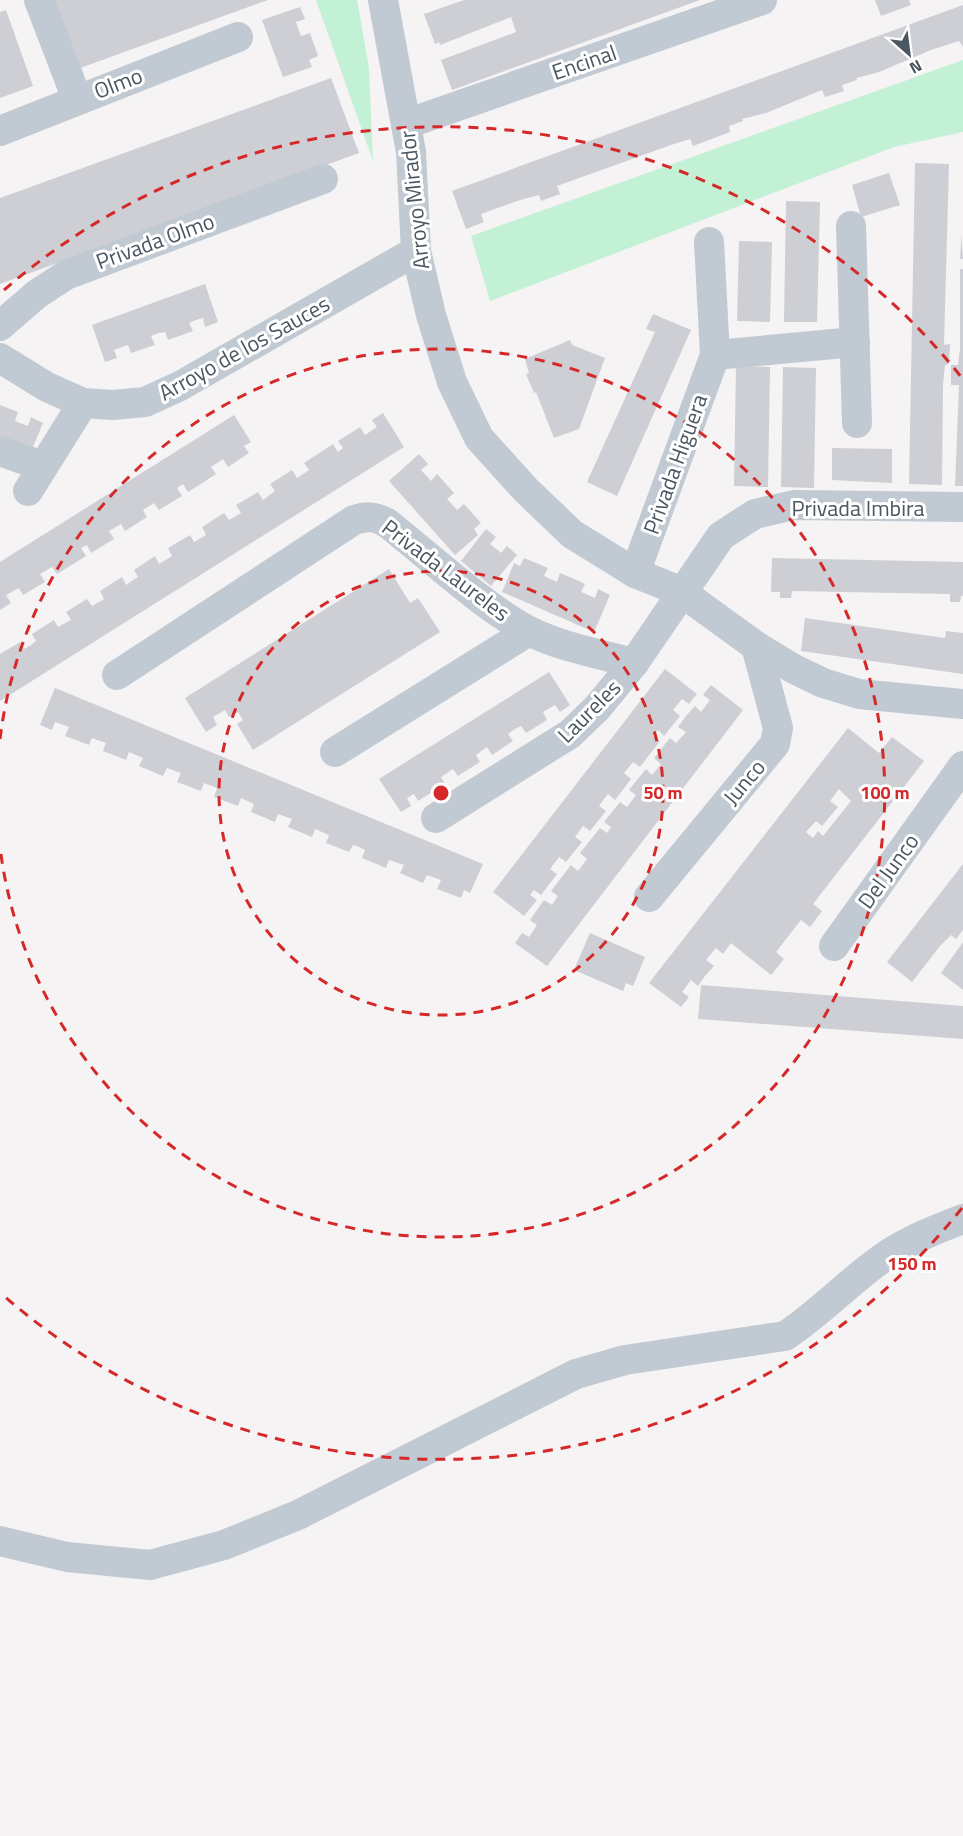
<svg xmlns="http://www.w3.org/2000/svg" width="963" height="1836" font-family="'Titillium Web',sans-serif">
<style>
.green{fill:#c3f1d5}
.building{fill:#cdcfd5;fill-rule:evenodd}
.lines{fill:none;stroke-linecap:round;stroke-linejoin:round}
.minor{stroke:#c1cad2;stroke-width:30}
.ring{fill:none;stroke:#d62828;stroke-width:3;stroke-dasharray:10 8}
.labels{text-anchor:middle;stroke-width:6;stroke-linejoin:round;paint-order:stroke}
.street-label{font-size:22px;fill:#4a5661;stroke:#fff}
.centre{fill:#d62828;stroke:#fff;stroke-width:3}
.ring-label{font-size:18px;text-anchor:middle;font-weight:bold;fill:#d62828;stroke:#fff;stroke-width:6;stroke-linejoin:round;paint-order:stroke}
</style>
<rect width="100%" height="100%" fill="#f5f3f3"/>
<g class="green">
<path d="M316,0H357L369,68L373,161Z"/>
<path d="M963,60V132L894,147L490,301L471,236Z"/>
</g>
<g class="building">
<path d="M47,0H268L72,71Z"/>
<path d="M464,0H700L452,90L441,60L516,32L511,17L440,45L439,42L435,44L424,14Z"/>
<path d="M875,0H909L911,5L881,16Z"/>
<path d="M963,5V47L959,41L931,50L879,72L856,78L857,80L842,85L844,91L825,97L822,90L766,113L742,119L743,121L729,126L730,132L693,146L690,139L671,145L557,186L560,194L541,201L539,195L520,200L481,214L484,222L466,229L452,191Z"/>
<path d="M300,7L305,19L296,22L301,36L310,33L318,56L309,60L312,67L283,77L262,20Z"/>
<path d="M6,10L33,86L0,98V12Z"/>
<path d="M331,78L359,153L0,284V198Z"/>
<path d="M915,163L949,164L944,345L950,344L949,364L945,365L943,385L942,485L909,484Z"/>
<path d="M889,173L900,205L861,217L852,185Z"/>
<path d="M786,201L820,202L817,322H784Z"/>
<path d="M961,233L963,259H960L961,244Z"/>
<path d="M739,241L772,242L770,322L737,321Z"/>
<path d="M960,269H963V486H955L959,385H951V365H958L960,349Z"/>
<path d="M205,284L218,322L205,327L203,318L196,320L189,323L193,331L168,340L165,332L159,333L151,336L155,345L131,353L128,345L114,350L117,358L105,362L92,325Z"/>
<path d="M653,314L691,330L617,496L587,482L655,332L646,329Z"/>
<path d="M570,340L572,345L605,358L579,429L554,438L536,392L534,393L526,374L529,373L525,359Z"/>
<path d="M736,366L770,367L768,487L734,486Z"/>
<path d="M783,367L816,368L814,488L781,487Z"/>
<path d="M0,405L18,412L15,421L28,426L31,417L43,423L28,459L0,448Z"/>
<path d="M383,413L404,447L0,701V654L20,642L24,649L31,645L36,641L32,634L54,620L58,627L71,620L66,612L87,599L92,606L99,602L104,599L100,591L122,577L126,585L138,577L134,570L155,556L159,564L172,556L168,548L190,535L194,542L201,538L206,535L202,527L224,513L229,520L236,516L241,513L236,505L258,492L263,500L275,491L270,484L292,470L297,478L309,470L304,463L333,444L338,452L343,448L338,441L360,427L365,435L377,427L372,420Z"/>
<path d="M234,415L251,442L244,446L249,453L228,467L223,459L211,467L216,474L188,492L183,484L177,488L182,496L159,510L154,503L143,510L147,517L125,531L121,524L109,531L114,539L91,553L87,545L81,548L86,556L57,574L52,567L40,574L45,582L23,595L19,588L6,595L11,603L0,610V562Z"/>
<path d="M832,448L892,449V483L832,480Z"/>
<path d="M419,454L428,464L421,470L431,481L437,474L454,493L447,499L457,510L464,504L481,523L474,529L478,535L455,555L389,481Z"/>
<path d="M486,529L496,537L490,544L501,553L507,546L517,555L491,586L461,561Z"/>
<path d="M524,558L548,568L544,576L557,582L560,573L572,578L585,584L581,592L595,598L598,589L610,595L594,632L502,592L514,563L520,566Z"/>
<path d="M772,558L963,562V596H961L960,602H950V594L792,591L791,598H780V592H771Z"/>
<path d="M389,569L410,603L418,598L440,632L253,750L237,724L243,720L238,712L229,717L225,710L213,717L217,725L206,732L185,698Z"/>
<path d="M805,618L945,638L946,631L963,633V674L801,651Z"/>
<path d="M665,669L697,694L689,704L682,699L673,710L680,716L664,736L658,730L653,736L660,741L640,767L633,762L624,773L631,779L615,800L608,794L604,799L599,806L606,811L590,831L583,826L575,837L582,842L566,862L559,857L550,869L557,874L541,895L534,890L530,895L537,900L524,916L493,892Z"/>
<path d="M549,672L570,705L560,712L555,705L543,712L547,720L526,733L521,726L515,729L508,734L513,741L492,755L487,747L476,755L480,762L458,776L453,769L441,777L445,784L418,801L414,794L407,798L411,806L401,812L379,779Z"/>
<path d="M711,685L743,710L547,966L515,943L522,933L529,937L537,925L530,920L544,900L552,905L558,896L551,891L571,865L578,871L587,859L580,853L600,828L607,833L611,827L604,822L620,802L627,807L636,795L629,790L637,780L646,769L652,775L657,769L661,764L654,758L670,738L676,743L686,732L678,727L686,716L695,706L701,712L710,700L703,695Z"/>
<path d="M55,688L483,864L470,893L464,890L461,898L437,889L441,880L427,875L423,883L400,873L404,865L389,860L386,868L362,858L365,850L359,847L353,845L349,852L326,843L329,835L315,829L312,837L288,827L292,819L278,814L275,822L251,812L254,804L241,798L238,806L214,797L217,788L204,783L201,791L177,782L181,773L167,768L163,776L139,766L143,758L129,752L126,760L103,751L106,743L92,738L89,745L65,736L69,727L55,722L52,730L40,725Z"/>
<path d="M848,728L879,753L892,737L924,761L813,904L822,911L810,927L801,920L776,952L784,959L771,975L731,943L723,954L716,948L706,960L714,966L705,976L698,986L691,980L682,992L689,997L681,1007L649,983ZM839,789L851,801L823,836L818,831L813,838L806,832L816,821L822,826L838,807L830,801Z"/>
<path d="M963,864V930L956,939L951,935L940,946L912,982L887,962Z"/>
<path d="M590,933L645,957L633,986L626,983L623,991L574,970Z"/>
<path d="M963,942V990L941,973Z"/>
<path d="M701,985L963,1006V1039L698,1019Z"/>
</g>
<g class="lines">
<g class="minor">
<path d="M39,0L77,99"/>
<path d="M383,0L411,152L416,251L431,315L452,382L479,438L526,490L572,534L635,573L680,591L756,646L794,669L823,683L859,694L963,704"/>
<path d="M406,124L762,0"/>
<path d="M0,131L238,37"/>
<path d="M851,226L857,423"/>
<path d="M0,326L37,294L66,275L323,179"/>
<path d="M715,355L855,342"/>
<path d="M0,358L47,387L83,403L113,405L145,402L180,386L416,251"/>
<path d="M0,451L42,466"/>
<path d="M28,491L83,403"/>
<path d="M635,573L715,355L709,242"/>
<path d="M117,675L354,520C367,516 374,516 387,523C429,556 482,606 529,631C561,647 599,654 634,663"/>
<path d="M335,752L529,631"/>
<path d="M436,818L570,734L597,708L634,663L721,536L755,514L794,505L963,507"/>
<path d="M649,897L775,744L778,728L756,646"/>
<path d="M834,946L963,766"/>
<path d="M0,1541L67,1557L150,1565L224,1545L298,1515L576,1374L625,1360L785,1336C822,1312 851,1279 887,1255C911,1239 937,1229 963,1219"/>
</g>
</g>
<g class="ring">
<circle cx="441" cy="793" r="222"/>
<path d="M0 739A444 444 0 1 1 0 847"/>
<path d="M962 1208A666 666 0 0 1 4 1296M4 290A666 666 0 0 1 962 378"/>
</g>
<g class="labels">
<g class="street-label">
<text transform="translate(584 62) rotate(-19)" y="8">Encinal</text>
<text transform="translate(118 83) rotate(-21)" y="8">Olmo</text>
<text transform="translate(414 200) rotate(-96)" y="8">Arroyo Mirador</text>
<text transform="translate(155 241) rotate(-20)" y="8">Privada Olmo</text>
<text transform="translate(244 348) rotate(-29)" y="8">Arroyo de los Sauces</text>
<text transform="translate(675 464) rotate(-70)" y="8">Privada Higuera</text>
<text x="858" y="516">Privada Imbira</text>
<text transform="translate(446 570) rotate(37)" y="8">Privada Laureles</text>
<text transform="translate(589 711) rotate(-45)" y="8">Laureles</text>
<text transform="translate(744 782) rotate(-50)" y="8">Junco</text>
<text transform="translate(888 871) rotate(-54)" y="8">Del Junco</text>
</g>
</g>
<circle cx="441" cy="793" r="9" class="centre"/>
<g class="ring-label">
<text x="663" y="799">50 m</text>
<text x="885" y="799">100 m</text>
<text x="912" y="1270">150 m</text>
</g>
<g transform="translate(909 54) rotate(152)" stroke="#ffffff" stroke-width="4.5" paint-order="stroke">
<path d="M0-4.5L10 22L0 15L-10 22Z" fill="#4a5661"/>
<text y="-9" font-size="16" font-weight="bold" text-anchor="middle" fill="#4a5661">N</text>
</g>
</svg>
